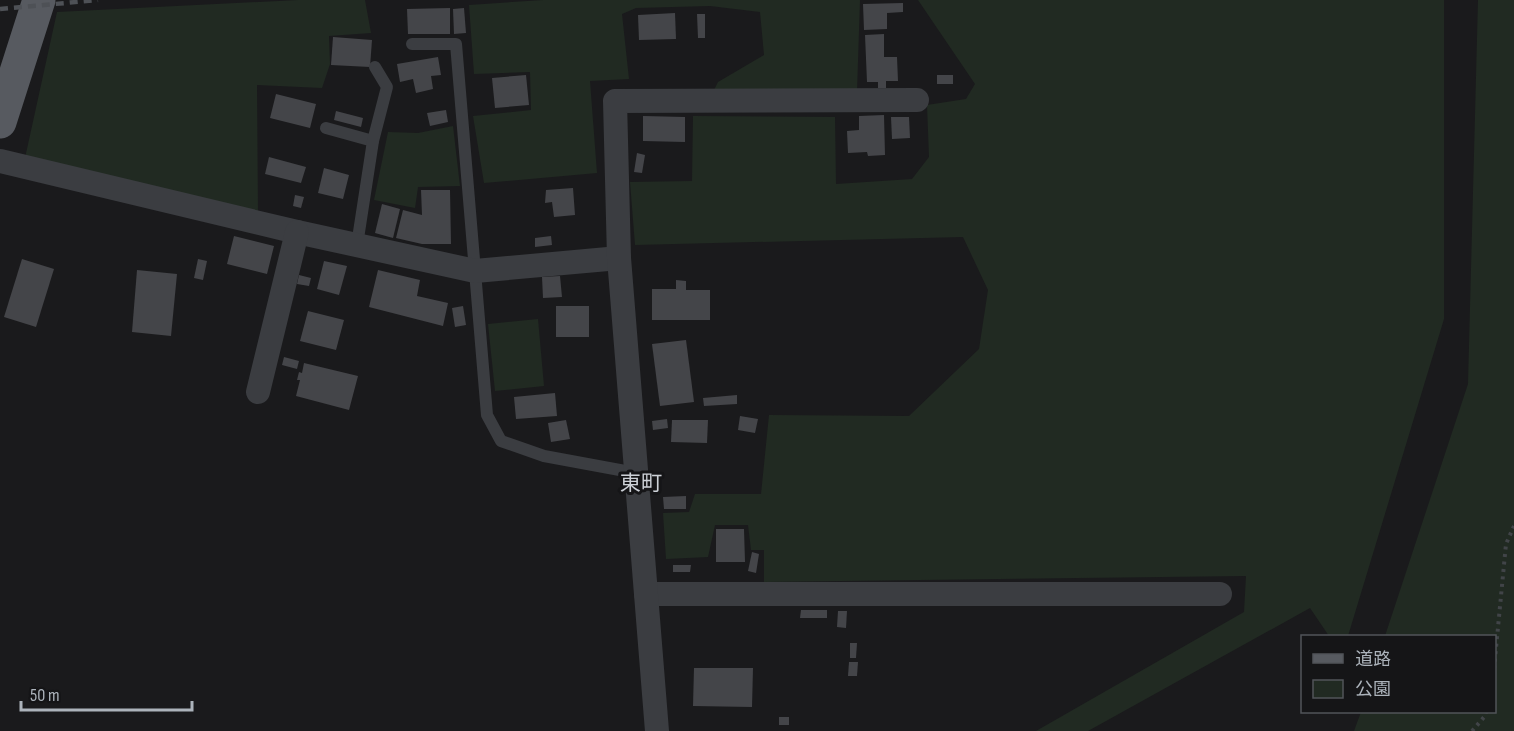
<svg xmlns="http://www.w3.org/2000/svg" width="1514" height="731" font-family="'Sofia Sans Condensed','Noto Sans JP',sans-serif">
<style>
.green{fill:#212a22}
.building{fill:#444549}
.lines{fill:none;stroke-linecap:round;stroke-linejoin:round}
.path{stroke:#414448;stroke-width:4;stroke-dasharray:3 4.5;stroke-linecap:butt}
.lane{stroke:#3b3d41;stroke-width:12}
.street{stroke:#3b3d41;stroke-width:24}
.primary{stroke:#575a60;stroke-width:33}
.rail{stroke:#4e5156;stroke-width:4.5;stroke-dasharray:8 6;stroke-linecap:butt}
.labels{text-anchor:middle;stroke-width:6;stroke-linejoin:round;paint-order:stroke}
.quarter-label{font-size:21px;fill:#cdd1d7;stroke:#151517}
</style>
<rect width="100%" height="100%" fill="#1a1a1c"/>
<g class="green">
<path d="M298,0H365L371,33L329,36L330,64L322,88L257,85L258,213L25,158L57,12Z"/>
<path d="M543,0H860L857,92L712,94L718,82L764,55L760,12L710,6L636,8L622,14L629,79L590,81L597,173L484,183L473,116L531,110L530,72L474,74L469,5Z"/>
<path d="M911,0H1444V319L1348,636H1329L1310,608L1088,731H1036L1244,612L1246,576L764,582V550H751L748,525H715L708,557L666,559L663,513L689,512L695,494H761L769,415L909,416L979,349L988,290L963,237L635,245L630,182L692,181L693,116L835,117L836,184L912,179L929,157L927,105L966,99L975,84L918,0Z"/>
<path d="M1478,0H1514V731H1354L1361,712H1494V636H1385L1468,384Z"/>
<path d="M453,126L460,186L418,187L415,208L374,200L388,132L418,133Z"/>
<path d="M538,319L544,386L495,391L488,324Z"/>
</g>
<g class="building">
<path d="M903,3V12L887,13V29L864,30L863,4Z"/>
<path d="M450,8V34H408L407,9Z"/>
<path d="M464,8L466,33L454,34L453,9Z"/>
<path d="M675,13L676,39L639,40L638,15Z"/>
<path d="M697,14H705V38H698Z"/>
<path d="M884,34V57H897L898,81H886V88H878V82H867L865,35Z"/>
<path d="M333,37L372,40L370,67L331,65Z"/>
<path d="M438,57L441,75L431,76L433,89L416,93L413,79L400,82L397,64Z"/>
<path d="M526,75L529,105L495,108L492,78Z"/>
<rect x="937" y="75" width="16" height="9"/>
<path d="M276,94L316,104L310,128L270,118Z"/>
<path d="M446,110L448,122L430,126L427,113Z"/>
<path d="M336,111L363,118L361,127L334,120Z"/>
<path d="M884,115L885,155L868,156L867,152L848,153L847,131L859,130V116Z"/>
<path d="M643,116L685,117V142L643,141Z"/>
<path d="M891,117H909L910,138L892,139Z"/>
<path d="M637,153L645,155L642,173L634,172Z"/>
<path d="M269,157L306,167L301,183L265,174Z"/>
<path d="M324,168L349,175L343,199L318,193Z"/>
<path d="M573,188L575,215L554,217L552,202L545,203L546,190Z"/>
<path d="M421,190H450L451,244H422L396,238L403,210L422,215Z"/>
<path d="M295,195L304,197L301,208L293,206Z"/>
<path d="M382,204L400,209L393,238L375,233Z"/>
<path d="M234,236L274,246L267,274L227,264Z"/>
<path d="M551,236L552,245L535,247V238Z"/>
<path d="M22,259L54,269L36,327L4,317Z"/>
<path d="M198,259L207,261L203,280L194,278Z"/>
<path d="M324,261L347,266L339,295L317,289Z"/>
<path d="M137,270L177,274L171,336L132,332Z"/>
<path d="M378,270L420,280L417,296L448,303L443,326L369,307Z"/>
<path d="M299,275L311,278L309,286L297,284Z"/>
<path d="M560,276L562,297L543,298L542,277Z"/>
<path d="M676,280L686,281V290H710V320H652V289H676Z"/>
<path d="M463,306L466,325L455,327L452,308Z"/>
<rect x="556" y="306" width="33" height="31"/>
<path d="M308,311L344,320L336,350L300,341Z"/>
<path d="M686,340L694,402L660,406L652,344Z"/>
<path d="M284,357L299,361L297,369L282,365Z"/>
<path d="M304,363L358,376L349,410L296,396L300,380H297L299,372L302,373Z"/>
<path d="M555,393L557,416L516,419L514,397Z"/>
<path d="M737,395V404L704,406L703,398Z"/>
<path d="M740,416L758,419L755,433L738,430Z"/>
<path d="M667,419L668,428L653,430L652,421Z"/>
<path d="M566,420L570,439L551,442L548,423Z"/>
<path d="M672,420H708L707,443L671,442Z"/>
<path d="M686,496V509H664L663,497Z"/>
<path d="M716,529H744L745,562H716Z"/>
<path d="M752,552L759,554L756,573L748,571Z"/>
<path d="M673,565H691L690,572H673Z"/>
<path d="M801,610H827V618H800Z"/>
<path d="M838,611H847L846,628L837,627Z"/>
<path d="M850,643H857L856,658H850Z"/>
<path d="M849,662H858L857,676H848Z"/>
<path d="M694,668H753L752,707L693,706Z"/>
<rect x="779" y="717" width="10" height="8"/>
</g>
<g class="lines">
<g class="path">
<path d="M1494,669L1506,544L1514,526"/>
<path d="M1472,731L1485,716L1486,712"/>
</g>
<g class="lane">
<path d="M412,44H456L487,415L501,441L544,456L636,473"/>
<path d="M326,128L373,141"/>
<path d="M357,245L373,141L387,87L375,67"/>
</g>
<g class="street">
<path d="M0,161L297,232L475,271L619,258"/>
<path d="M258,392L297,232"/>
<path d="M646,594H1220"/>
<path d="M657,731L619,258L615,101L917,100"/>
</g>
<path class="primary" d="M0,122L39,0"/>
<path class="rail" d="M0,9L98,0"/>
</g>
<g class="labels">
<g class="quarter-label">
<text x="641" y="490">東町</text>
</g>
</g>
<rect x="1301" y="635" width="195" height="78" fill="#151517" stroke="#515459" stroke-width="1.5"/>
<rect x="1313" y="654" width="30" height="9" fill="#575a60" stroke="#515459" stroke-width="1.5"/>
<text x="1355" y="665" font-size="18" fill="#acb3bb">道路</text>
<rect x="1313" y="680" width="30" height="18" fill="#212a22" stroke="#515459" stroke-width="1.5"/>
<text x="1355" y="695" font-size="18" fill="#acb3bb">公園</text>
<path d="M21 701v9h171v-9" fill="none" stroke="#acb3bb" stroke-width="3"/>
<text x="30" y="701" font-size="18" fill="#acb3bb" stroke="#151517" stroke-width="4.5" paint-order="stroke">50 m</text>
</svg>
